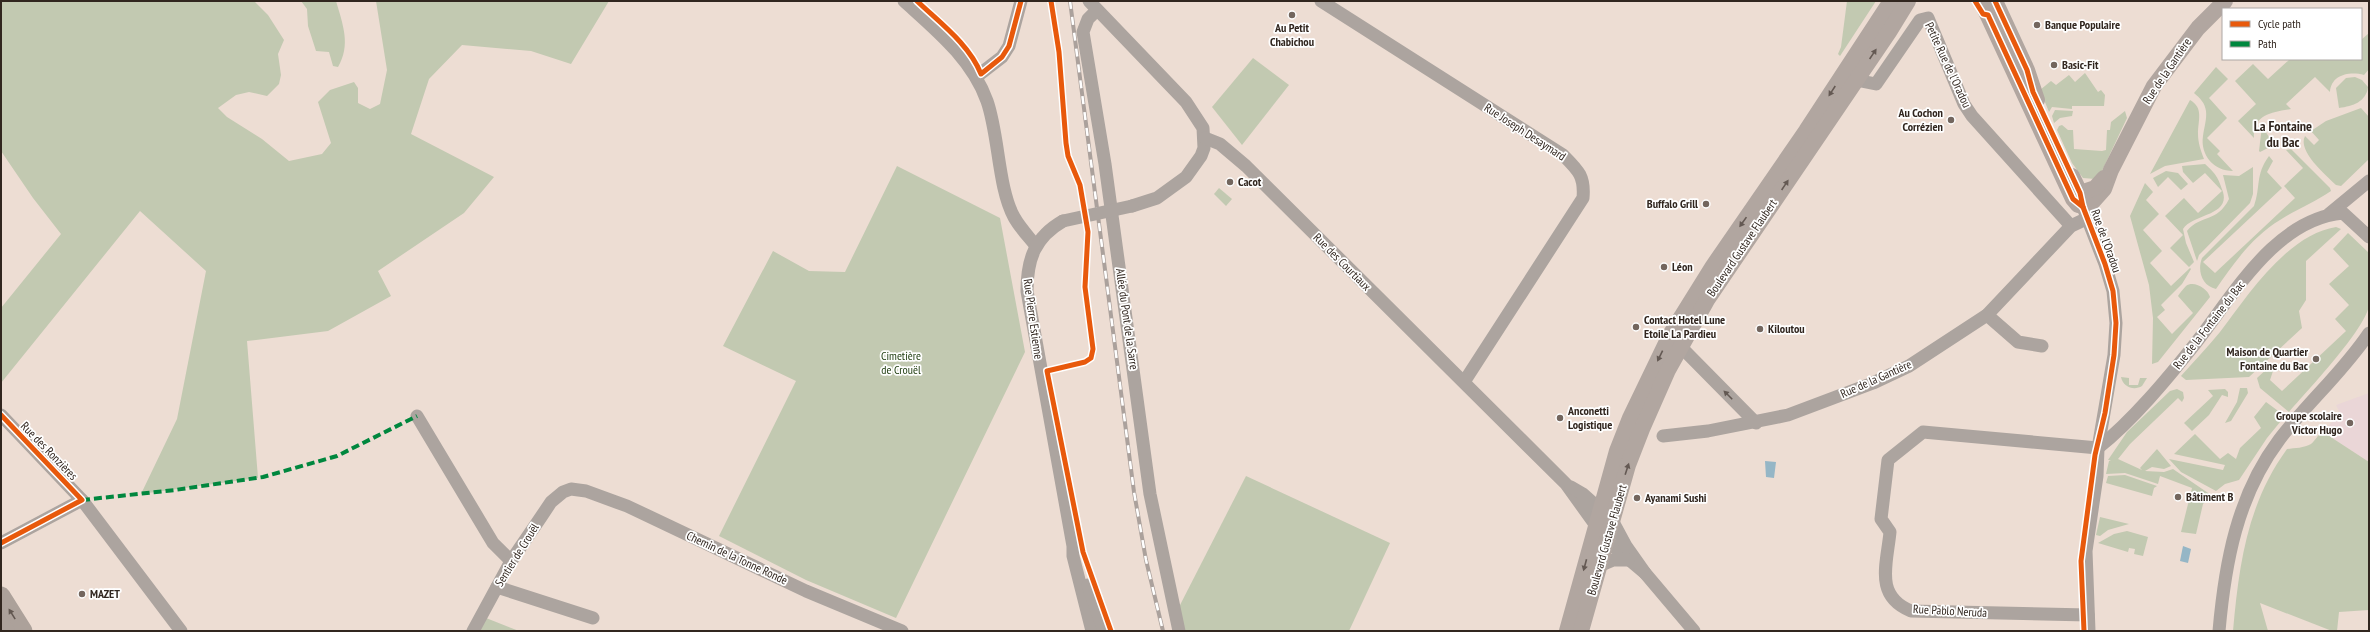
<svg xmlns="http://www.w3.org/2000/svg" width="2370" height="632" font-family="'PT Sans Narrow',sans-serif">
<style>
.education{fill:#ead6d7}
.green{fill:#c2c9b1}
.water{fill:#95b6c6}
.lines{fill:none;stroke-linecap:round;stroke-linejoin:round}
.minor{stroke:#aca49f;stroke-width:13}
.major{stroke:#b1a6a0;stroke-width:16}
.highway{stroke:#aca19a;stroke-width:19}
.rail-casing{stroke:#aba19c;stroke-width:4}
.rail{stroke:#fff;stroke-width:2.5;stroke-dasharray:8;stroke-linecap:butt}
.minor-bridge{stroke:#aca49f;stroke-width:13}
.quiet{stroke:#00873e;stroke-width:4;stroke-dasharray:8 4;stroke-linecap:butt}
.cycleway-casing{stroke:#fff;stroke-width:8}
.cycleway{stroke:#e8590c;stroke-width:5}
.oneway{fill:#645953}
.oneway2{fill:#625852}
.oneway3{fill:#625750}
.poi-dot{fill:#73665e;stroke:#fff;stroke-width:1.5}
.labels{text-anchor:middle;stroke-width:3.5;stroke-linejoin:round;paint-order:stroke}
.poi-label{font-size:12px;font-weight:bold;fill:#31261f;stroke:#fff;text-anchor:start}
.street-label{font-size:12px;fill:#31261f;stroke:#fff}
.park-label{font-size:12px;fill:#1b390b;stroke:#fff}
.quarter-label{font-size:14px;font-weight:bold;fill:#31261f;stroke:#fff}
</style>
<rect width="100%" height="100%" fill="#edddd3"/>
<path class="education" d="M2369,393V462L2323,432L2340,413L2336,405Z"/>
<g class="green">
<path d="M1,1L255,2L268,15L284,40L278,54L281,75L279,84L267,96L249,92L236,95L218,108L227,117L262,139L289,161L322,154L331,143L318,102L330,90L354,82L358,88V103L370,109L380,104L387,70L376,1H609L571,64L531,51L462,45L429,79L411,134L494,177L464,213L378,271L391,296L328,331L247,341L258,478L141,494L177,419L206,271L140,211L1,383V308L61,234L33,198L1,151Z"/>
<path d="M301,1H336C343,25 351,45 338,67L333,66L329,52L316,51L308,26L307,9Z"/>
<path d="M1847,1H1876L1840,56L1838,54L1841,47Z"/>
<path d="M2369,33V69L2364,75C2349,71 2331,75 2330,92L2315,77L2286,104L2291,109C2272,112 2252,115 2254,138L2238,121L2256,104L2235,81L2253,64L2268,79L2290,59H2361V40Z"/>
<path d="M1253,58L1289,85L1242,145L1212,107Z"/>
<path d="M2216,67L2228,79L2209,98L2227,118L2207,138L2220,151L2217,154L2233,171C2214,171 2200,155 2203,136C2204,128 2207,119 2206,111C2205,103 2200,98 2194,93Z"/>
<path d="M2085,73L2098,92L2101,90L2105,95L2104,106H2072V109L2052,107L2049,112L2040,90L2051,81L2056,85L2069,75L2075,82Z"/>
<path d="M2355,77L2362,80L2368,87C2366,102 2353,106 2339,108L2336,88L2346,78Z"/>
<path d="M2190,100C2204,108 2198,120 2198,134C2198,143 2201,151 2204,159L2165,166L2150,174Z"/>
<path d="M2361,108L2369,117V159L2341,186L2336,185C2326,175 2297,151 2305,136L2314,145L2319,140L2311,131L2326,121Z"/>
<path d="M2055,110L2073,111L2072,116L2060,118L2054,123L2052,116Z"/>
<path d="M2125,111L2127,118L2101,173L2095,179L2083,178L2072,163L2057,130L2059,126L2062,125L2068,130H2073L2074,149L2102,151L2106,150L2107,130H2110L2111,122Z"/>
<path d="M2262,126L2274,145L2260,152L2259,151Z"/>
<path d="M2291,149L2330,188L2331,191C2315,202 2297,209 2280,220C2253,236 2233,264 2216,289C2202,286 2197,271 2202,258L2254,206C2261,186 2255,175 2269,156L2273,161L2267,172L2282,188L2203,262L2215,273L2295,198L2284,186L2303,168L2286,150Z"/>
<path d="M2205,164C2216,174 2218,177 2223,192C2230,216 2193,214 2183,229L2186,243L2194,262L2189,267L2170,248L2183,235L2165,216L2184,198L2198,213L2222,191L2205,173L2193,183L2183,172L2182,166Z"/>
<path d="M897,166L1000,218L1025,352L896,618L806,580L719,536L796,381L723,346L773,251L809,271L845,272Z"/>
<path d="M2253,167V194L2250,203L2199,255L2197,261L2187,231C2201,214 2217,223 2229,199L2223,175L2239,176Z"/>
<path d="M2166,171L2178,173L2188,184L2181,190L2168,177L2158,187L2153,178Z"/>
<path d="M2145,183L2153,192L2146,200L2159,214L2143,230L2162,251L2150,263L2171,286L2190,268L2191,269L2182,284L2161,305L2165,310L2157,317L2172,334L2193,313L2178,296C2180,293 2183,289 2186,286C2194,280 2208,289 2210,297L2158,362L2152,364L2153,318L2149,285L2130,216Z"/>
<path d="M1219,188L1232,199L1226,206L1214,194Z"/>
<path d="M2336,227L2341,229L2306,261V300L2299,311L2302,328L2249,377L2186,380L2181,376C2194,361 2208,347 2220,332C2248,295 2287,235 2336,227Z"/>
<path d="M2348,233L2369,253C2369,270 2370,289 2369,305C2366,329 2306,392 2289,412L2260,388L2257,378L2269,367L2273,371L2270,380L2282,391L2346,331L2335,319L2349,305L2329,284L2349,266L2333,249Z"/>
<path d="M2121,377L2129,378V385H2138L2140,378H2147L2142,386C2134,391 2123,387 2121,377Z"/>
<path d="M2240,388H2247L2248,393L2231,421L2225,423L2237,402Z"/>
<path d="M2177,389L2183,392L2184,398L2182,402L2178,398L2130,444L2118,459L2142,470L2140,468L2157,449L2171,466L2164,469L2152,467L2145,471L2164,472L2173,469L2211,495L2203,504L2196,534L2181,532L2192,488L2160,476L2158,484L2125,473L2106,474L2109,461L2111,460H2108L2127,432L2170,391Z"/>
<path d="M2225,389L2228,392V397L2222,395L2209,415L2192,431L2184,423L2213,396L2208,390Z"/>
<path d="M2266,402L2285,416L2267,438L2239,480L2225,484L2216,491L2181,472L2169,459L2223,470L2225,465L2174,454L2195,434L2220,459L2228,453L2236,459L2240,448L2261,428L2254,417Z"/>
<path d="M2323,432L2369,462V610L2339,612L2337,631H2332L2260,603L2268,631H2233C2239,565 2247,504 2287,449C2295,448 2304,448 2311,444C2316,440 2317,435 2323,432Z"/>
<path d="M2125,475L2157,486L2154,488L2152,496L2106,483L2108,476Z"/>
<path d="M1246,476L1390,543L1349,631H1184L1178,609Z"/>
<path d="M2100,517L2129,524L2108,530L2100,536L2096,535Z"/>
<path d="M2127,531L2148,537L2143,556L2134,554L2135,549L2129,548L2128,552L2098,543L2114,534Z"/>
<path d="M481,616L519,631H473Z"/>
</g>
<g class="water">
<path d="M1765,461L1776,462L1774,478L1766,477Z"/>
<path d="M2183,546L2191,549L2188,563L2180,561Z"/>
</g>
<g class="lines">
<g class="minor">
<path d="M904,1C936,30 972,59 987,101C999,135 998,188 1014,217C1020,228 1029,237 1036,246"/>
<path d="M1089,1L1186,102L1203,128L1204,148L1201,156L1186,177L1157,198L1132,206"/>
<path d="M1321,1L1563,155C1578,170 1585,176 1583,198L1464,382"/>
<path d="M1097,10L1088,19L1083,32L1105,164L1150,494L1179,631"/>
<path d="M976,77L1002,57L1009,46L1021,1"/>
<path d="M1856,80L1876,84L1920,20L1928,18L1964,104L1972,116L2071,226"/>
<path d="M1205,138L1220,144L1246,166L1566,484L1607,541L1645,573"/>
<path d="M2084,210L2105,264L2113,291L2116,323L2114,355L2098,448L2097,476L2086,551L2089,631"/>
<path d="M2329,214L2369,181"/>
<path d="M1063,221C1035,237 1027,259 1027,291L1073,546V556L1092,631"/>
<path d="M1987,315L2018,342L2042,346"/>
<path d="M1680,346L1756,423"/>
<path d="M1,415L82,500L181,631"/>
<path d="M417,416L493,543L511,561"/>
<path d="M1663,436L1708,431L1788,415L1873,383L1909,366L1987,315L2071,226L2088,218"/>
<path d="M2098,448C2133,420 2167,379 2195,344C2233,296 2275,219 2343,213L2369,237"/>
<path d="M1571,487L1583,494L1612,520L1626,546L1645,573L1694,631"/>
<path d="M1,543L82,500"/>
<path d="M1599,566L1613,560H1628"/>
<path d="M1088,585L1104,631"/>
<path d="M497,587L593,618"/>
<path d="M2088,615L1911,611C1874,596 1887,564 1890,532L1881,519L1888,460L1923,432L2098,448"/>
<path d="M473,631L511,561L541,517L551,502L563,492L571,489L586,491L627,506L806,591L902,631"/>
<path d="M2219,631C2225,563 2237,496 2279,440C2307,403 2343,372 2369,333"/>
</g>
<g class="major">
<path d="M1981,1L2073,199L2078,205L2088,207L2104,189L2111,170L2154,86L2198,28L2225,1"/>
<path d="M1995,1L2027,70L2037,100"/>
<path d="M2072,176L2080,193L2095,188L2104,178"/>
<path d="M1567,631L1617,451L1630,418L1670,335L1713,266L1806,131L1891,1"/>
<path d="M1581,631L1628,465L1642,429L1668,370L1707,300L1889,32L1908,1"/>
</g>
<g class="highway">
<path d="M1,596L23,631"/>
<path d="M1,624L5,631"/>
</g>
<g class="rail-casing">
<path id="rail" d="M1070,1L1134,492L1146,560L1163,631"/>
</g>
<use href="#rail" class="rail"/>
<path class="minor-bridge" d="M1063,221L1132,206"/>
<path class="quiet" d="M82,500L175,490L263,477L337,456L417,416"/>
<g class="cycleway-casing">
<g id="cycleway">
<path d="M917,1C940,23 969,44 981,74L1002,57L1009,46L1021,1"/>
<path d="M1051,1L1059,52L1066,143L1068,156L1080,185L1088,232L1085,287L1093,349L1091,358L1085,362L1047,371L1083,552L1111,631"/>
<path d="M1975,1L1983,14L1988,15L2073,199L2083,207"/>
<path d="M1995,1L2027,70L2033,92L2080,193L2083,207L2105,264L2113,291L2116,323L2114,355L2105,413L2095,455L2081,561L2084,631"/>
<path d="M1,415L82,500L1,543"/>
</g>
</g>
<use href="#cycleway" class="cycleway"/>
</g>
<defs><path id="oneway-solid" d="M-6-.8H1V-3.2L6.5 0L1 3.2V.8H-6Z"/></defs>
<g class="oneway">
<use href="#oneway-solid" transform="translate(1873 54) rotate(-56)"/>
<use href="#oneway-solid" transform="translate(1832 91) rotate(123)"/>
<use href="#oneway-solid" transform="translate(1785 185) rotate(-56)"/>
<use href="#oneway-solid" transform="translate(1743 222) rotate(125)"/>
<use href="#oneway-solid" transform="translate(1660 356) rotate(116)"/>
<use href="#oneway-solid" transform="translate(1627 469) rotate(-72)"/>
<use href="#oneway-solid" transform="translate(1585 565) rotate(105)"/>
</g>
<use class="oneway2" href="#oneway-solid" transform="translate(1728 395) rotate(-135)"/>
<use class="oneway3" href="#oneway-solid" transform="translate(12 614) rotate(-122)"/>
<g class="poi-dot">
<circle cx="1292" cy="15" r="4"/>
<circle cx="2037" cy="25" r="4"/>
<circle cx="2054" cy="65" r="4"/>
<circle cx="1951" cy="120" r="4"/>
<circle cx="1230" cy="182" r="4"/>
<circle cx="1706" cy="204" r="4"/>
<circle cx="1664" cy="267" r="4"/>
<circle cx="1636" cy="327" r="4"/>
<circle cx="1760" cy="329" r="4"/>
<circle cx="2316" cy="359" r="4"/>
<circle cx="1560" cy="418" r="4"/>
<circle cx="2350" cy="423" r="4"/>
<circle cx="2178" cy="497" r="4"/>
<circle cx="1637" cy="498" r="4"/>
<circle cx="82" cy="594" r="4"/>
</g>
<g class="labels">
<g class="poi-label">
<text x="2045" y="29">Banque Populaire</text>
<text x="1292" y="32" text-anchor="middle">Au Petit<tspan x="1292" dy="14">Chabichou</tspan></text>
<text x="2062" y="69">Basic-Fit</text>
<text x="1943" y="117" text-anchor="end">Au Cochon<tspan x="1943" dy="14">Corrézien</tspan></text>
<text x="1238" y="186">Cacot</text>
<text x="1698" y="208" text-anchor="end">Buffalo Grill</text>
<text x="1672" y="271">Léon</text>
<text x="1644" y="324">Contact Hotel Lune<tspan x="1644" dy="14">Etoile La Pardieu</tspan></text>
<text x="1768" y="333">Kiloutou</text>
<text x="2308" y="356" text-anchor="end">Maison de Quartier<tspan x="2308" dy="14">Fontaine du Bac</tspan></text>
<text x="1568" y="415">Anconetti<tspan x="1568" dy="14">Logistique</tspan></text>
<text x="2342" y="420" text-anchor="end">Groupe scolaire<tspan x="2342" dy="14">Victor Hugo</tspan></text>
<text x="2186" y="501">Bâtiment B</text>
<text x="1645" y="502">Ayanami Sushi</text>
<text x="90" y="598">MAZET</text>
</g>
<g class="street-label">
<text transform="translate(1948 65) rotate(65)" y="4">Petite Rue de l'Oradou</text>
<text transform="translate(2167 71) rotate(-56)" y="4">Rue de la Gantière</text>
<text transform="translate(1525 132) rotate(33)" y="4">Rue Joseph Desaymard</text>
<text transform="translate(2106 241) rotate(70)" y="4">Rue de l'Oradou</text>
<text transform="translate(1742 248) rotate(-56)" y="4">Boulevard Gustave Flaubert</text>
<text transform="translate(1342 262) rotate(45)" y="4">Rue des Courtiaux</text>
<text transform="translate(1033 319) rotate(82)" y="4">Rue Pierre Estienne</text>
<text transform="translate(1127 319) rotate(82)" y="4">Allée du Pont de la Sarre</text>
<text transform="translate(2209 325) rotate(-52)" y="4">Rue de la Fontaine du Bac</text>
<text transform="translate(1876 379) rotate(-24)" y="4">Rue de la Gantière</text>
<text transform="translate(49 451) rotate(46)" y="4">Rue des Ronzières</text>
<text transform="translate(1607 540) rotate(-74)" y="4">Boulevard Gustave Flaubert</text>
<text transform="translate(517 555) rotate(-58)" y="4">Sentier de Crouël</text>
<text transform="translate(737 558) rotate(25)" y="4">Chemin de la Tonne Ronde</text>
<text transform="translate(1950 611) rotate(3)" y="4">Rue Pablo Neruda</text>
</g>
<g class="park-label">
<text x="901" y="360">Cimetière<tspan x="901" dy="14">de Crouël</tspan></text>
</g>
<g class="quarter-label">
<text x="2283" y="131">La Fontaine<tspan x="2283" dy="16">du Bac</tspan></text>
</g>
</g>
<rect width="2370" height="632" fill="none" stroke="#31261f" stroke-width="4"/>
<rect x="2222" y="8" width="140" height="52" fill="#ffffff" stroke="#ada8a5"/>
<rect x="2230" y="21" width="20" height="6" fill="#e8590c" stroke="#ada8a5"/>
<text x="2258" y="28" font-size="12" fill="#31261f">Cycle path</text>
<rect x="2230" y="41" width="20" height="6" fill="#00873e" stroke="#ada8a5"/>
<text x="2258" y="48" font-size="12" fill="#31261f">Path</text>
</svg>
